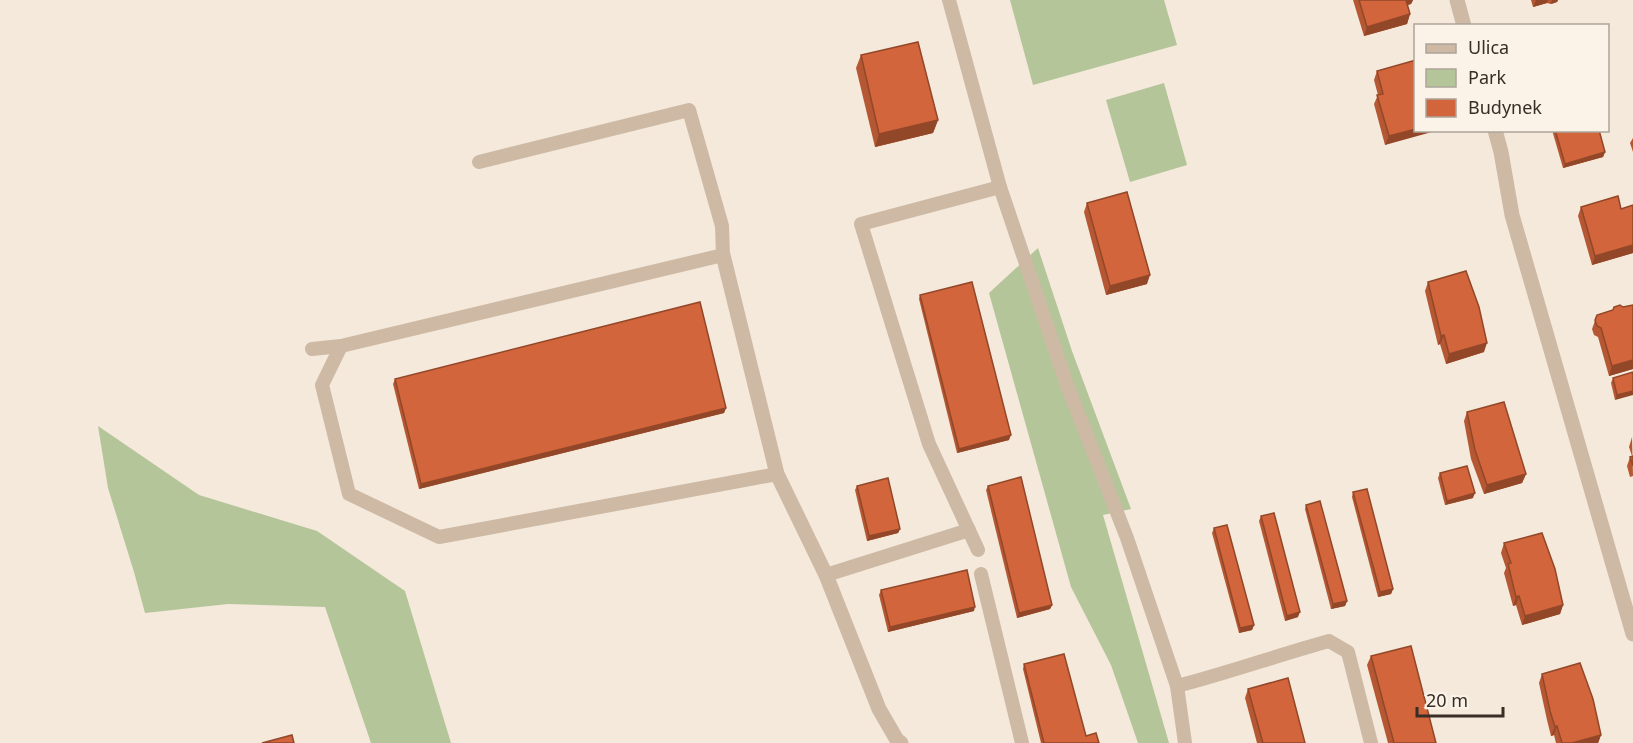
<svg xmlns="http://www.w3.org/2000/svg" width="1633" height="743" font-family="'Noto Sans',sans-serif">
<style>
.green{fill:#b4c599}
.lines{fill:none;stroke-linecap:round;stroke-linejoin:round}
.service{stroke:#ceb9a5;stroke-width:14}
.minor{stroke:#ceb9a5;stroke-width:15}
.wall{fill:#b55733}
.shaded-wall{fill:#934729}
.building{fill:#d2653b;stroke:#934729;stroke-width:1.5}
</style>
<rect width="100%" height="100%" fill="#f4e9da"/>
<g class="green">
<path d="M1010,0H1164L1177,45L1033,85Z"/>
<path d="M1164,83L1187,165L1130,182L1106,100Z"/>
<path d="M1038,248L1072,351L1131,509L1103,515L1169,743H1138L1111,665L1071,587L989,293Z"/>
<path d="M98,426L199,495L317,531L405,591L451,743H371L325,607L228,604L145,613L134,572L108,488Z"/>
</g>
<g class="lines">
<g class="service">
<path d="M949,0L1000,187L1067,385L1127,538L1177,686L1185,743"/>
<path d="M341,346L322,385L349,494L439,537L777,474"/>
<path d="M312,349L341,346L723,255L722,226L689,110L479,162"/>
<path d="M978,550L929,444L861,224L1000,187"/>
<path d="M981,574L1022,743"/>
<path d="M826,575L969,530"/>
<path d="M1177,686C1228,673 1278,655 1329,641L1348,652L1371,743"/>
</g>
<g class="minor">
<path d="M1457,0L1464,26"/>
<path d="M1495,130L1501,152L1512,215L1633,634"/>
<path d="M723,255L777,474L826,575L879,709L897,740L901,743"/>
</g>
</g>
<g class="wall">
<path d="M1353,0H1413L1411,4L1407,5L1410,14L1407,24L1364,36Z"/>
<path d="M1531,0H1558L1557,2L1551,4L1547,3L1533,7Z"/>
<path d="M861,55L938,120L933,133L875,147L856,68Z"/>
<path d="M1377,71L1416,130L1385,145L1374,104L1378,95L1374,80Z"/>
<path d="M1552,130H1599L1605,152L1603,157L1563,168Z"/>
<path d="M1633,138V152L1630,143Z"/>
<path d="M1087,203L1147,284L1106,295L1084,212Z"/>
<path d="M1633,205V253L1592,265L1578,216L1581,207L1621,209Z"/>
<path d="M1428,282L1484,352L1446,364L1440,344L1438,345L1425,291Z"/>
<path d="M920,295L1009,440L957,453L919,299Z"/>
<path d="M1633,305V369L1609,376L1598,337L1594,335L1592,329L1597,315Z"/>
<path d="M1633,372L1615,400L1611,383L1613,378Z"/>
<path d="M395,379L726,408L724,413L419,489L393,384Z"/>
<path d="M1467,412L1526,474L1522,483L1484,494L1471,459L1464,421Z"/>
<path d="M1632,437L1633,476L1630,477L1627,466L1630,457L1632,456L1629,447Z"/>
<path d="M1440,473L1473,498L1445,505L1438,478Z"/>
<path d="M857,486L900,529L898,533L867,541L855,490Z"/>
<path d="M988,486L1052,605L1050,609L1017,618L986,490Z"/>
<path d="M1353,492L1393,589L1391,594L1378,597L1352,497Z"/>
<path d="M1306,505L1347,601L1345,606L1331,609L1305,509Z"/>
<path d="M1261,516L1298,617L1285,621L1259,521Z"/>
<path d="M1214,528L1254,625L1252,630L1239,633L1212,533Z"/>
<path d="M1504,543L1563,605L1560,614L1522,625L1516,605L1513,606L1504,573L1506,568L1501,553Z"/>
<path d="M881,590L974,611L888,632L879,595Z"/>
<path d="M1371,656L1436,743H1388L1367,665Z"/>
<path d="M1024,664L1086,736L1099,743H1041L1023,669Z"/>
<path d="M1542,674L1601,735L1598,743H1556L1554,735L1551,736L1547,720L1539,683Z"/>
<path d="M1248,689L1305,743H1257L1245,698Z"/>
</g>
<g class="shaded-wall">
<path d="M1404,0H1413L1411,4L1401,7Z"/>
<path d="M1536,0H1548L1547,3L1533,7Z"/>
<path d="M1552,0H1558L1557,2L1551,4Z"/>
<path d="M1410,14L1407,24L1364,36L1367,27Z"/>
<path d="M938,120L933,133L875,147L879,134Z"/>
<path d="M1416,129V130H1439L1385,145L1389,136Z"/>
<path d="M1605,152L1603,157L1563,168L1565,164Z"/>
<path d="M1633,245V253L1592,265L1595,256Z"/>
<path d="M1150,275L1147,284L1106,295L1110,286Z"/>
<path d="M1444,335L1440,344L1438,345L1441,336Z"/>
<path d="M1487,343L1484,352L1446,364L1449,354Z"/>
<path d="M1633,360V369L1609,376L1612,366Z"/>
<path d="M1633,391V395L1615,400L1617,395Z"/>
<path d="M726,408L724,413L419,489L421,484Z"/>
<path d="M1011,435L1009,440L957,453L959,449Z"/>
<path d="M1526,474L1522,483L1484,494L1487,485Z"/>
<path d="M1475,493L1473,498L1445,505L1447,501Z"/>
<path d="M900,529L898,533L867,541L869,536Z"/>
<path d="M1393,589L1391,594L1378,597L1380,592Z"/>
<path d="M1519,596L1516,605L1513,606L1516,597Z"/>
<path d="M1347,601L1345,606L1331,609L1333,604Z"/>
<path d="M1052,605L1050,609L1017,618L1019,613Z"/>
<path d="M1563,605L1560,614L1522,625L1525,616Z"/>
<path d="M975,607L974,611L888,632L890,627Z"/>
<path d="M1300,612L1298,617L1285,621L1287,616Z"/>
<path d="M1254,625L1252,630L1239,633L1240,628Z"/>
<path d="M1557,726L1554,735L1551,736L1555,727Z"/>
<path d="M1601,735L1598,743H1572Z"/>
</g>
<g class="building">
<path d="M1359,0H1406L1410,14L1367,27Z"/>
<path d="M918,42L938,120L879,134L861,55Z"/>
<path d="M1416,60V129L1389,136L1377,95L1383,94L1377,71Z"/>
<path d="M1555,130H1599L1605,152L1565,164Z"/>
<path d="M1127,192L1150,275L1110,286L1087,203Z"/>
<path d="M1618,196L1621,209L1633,205V245L1595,256L1581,207Z"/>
<path d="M1466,271L1479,307L1487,343L1449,354L1444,335L1441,336L1428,282Z"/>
<path d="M972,282L1011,435L959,449L920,295Z"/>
<path d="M700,302L726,408L421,484L395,379Z"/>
<path d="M1620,305L1623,307L1633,305V360L1612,366L1601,328L1597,326L1595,320L1597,315L1613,310L1614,307Z"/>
<path d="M1633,372V391L1617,395L1613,378Z"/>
<path d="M1504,402L1526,474L1487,485L1475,450L1467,412Z"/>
<path d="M1633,456V466L1630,457Z"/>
<path d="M1467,466L1475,493L1447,501L1440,473Z"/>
<path d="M1021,477L1052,605L1019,613L988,486Z"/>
<path d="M888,478L900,529L869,536L857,486Z"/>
<path d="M1367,489L1393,589L1380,592L1353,492Z"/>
<path d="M1320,501L1347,601L1333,604L1306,505Z"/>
<path d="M1274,513L1300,612L1287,616L1261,516Z"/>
<path d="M1227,525L1254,625L1240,628L1214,528Z"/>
<path d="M1542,533L1555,569L1563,605L1525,616L1519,596L1516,597L1508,564L1511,563L1504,543Z"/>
<path d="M967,570L975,607L890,627L881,590Z"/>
<path d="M1411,646L1436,743H1394L1371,656Z"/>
<path d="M1064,654L1086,736L1096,733L1099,743H1044L1024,664Z"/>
<path d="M1580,663L1593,699L1601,735L1572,743H1562L1557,726L1555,727L1550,711L1542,674Z"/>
<path d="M1288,678L1305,743H1263L1248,689Z"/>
<path d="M292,735L294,743H262Z"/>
</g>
<rect x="1414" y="24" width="195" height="108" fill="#fbf3e7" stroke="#ada49a" stroke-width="1.5"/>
<rect x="1426" y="44" width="30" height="9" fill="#ceb9a5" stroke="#ada49a" stroke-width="1.5"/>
<text x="1468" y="54" font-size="18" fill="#392d27">Ulica</text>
<rect x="1426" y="69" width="30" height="18" fill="#b4c599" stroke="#ada49a" stroke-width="1.5"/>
<text x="1468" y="84" font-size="18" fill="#392d27">Park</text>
<rect x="1426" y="99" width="30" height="18" fill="#d2653b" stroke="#ada49a" stroke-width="1.5"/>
<text x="1468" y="114" font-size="18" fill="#392d27">Budynek</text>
<path d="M1417 707v9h86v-9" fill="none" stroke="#392d27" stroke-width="3"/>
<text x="1426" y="707" font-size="18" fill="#392d27" stroke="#fbf3e7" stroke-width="4.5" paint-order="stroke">20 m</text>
</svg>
